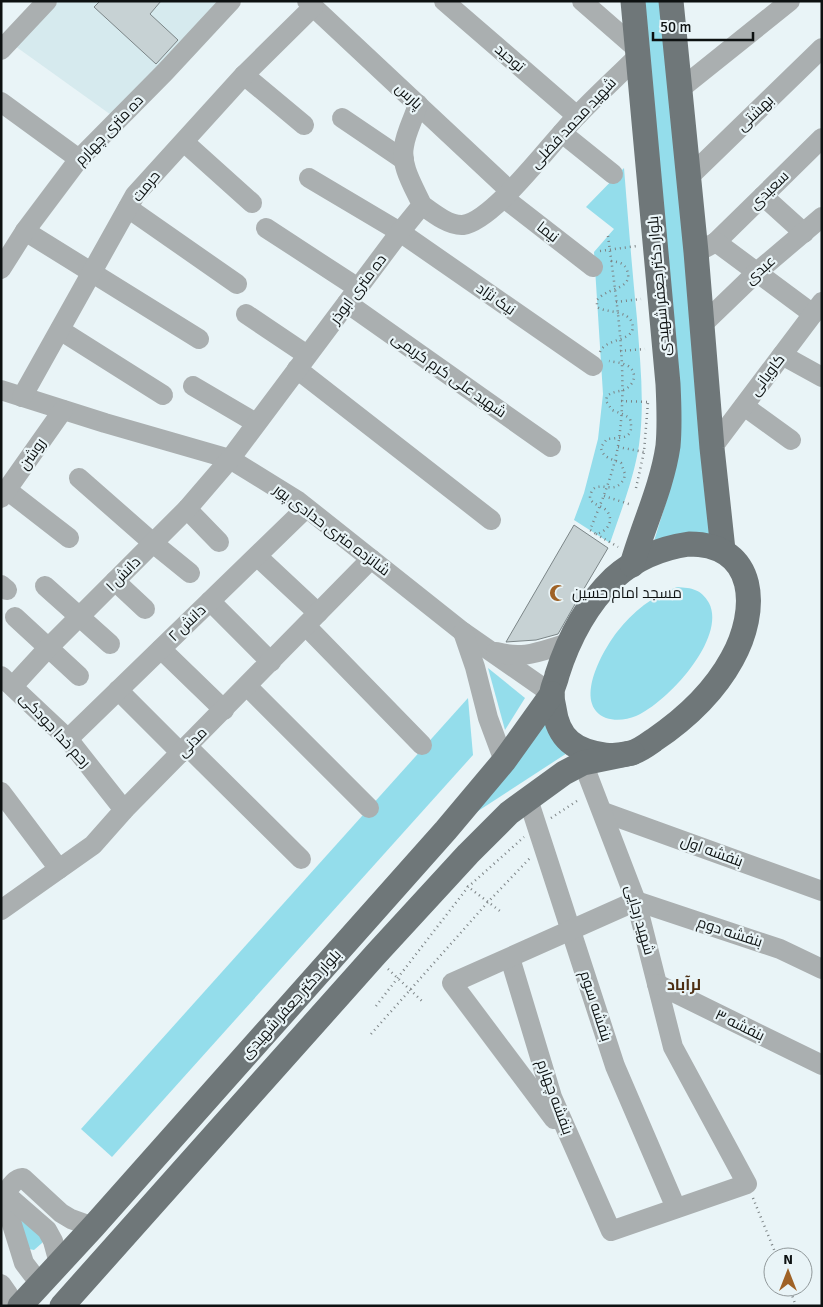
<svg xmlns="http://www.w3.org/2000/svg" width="823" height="1307" font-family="Signika,Cairo,sans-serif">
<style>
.built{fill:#d6eaee}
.green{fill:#94ddeb}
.building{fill:#c7d2d4;stroke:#7b8587}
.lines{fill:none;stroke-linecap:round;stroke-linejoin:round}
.path{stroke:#7c8385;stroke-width:2.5;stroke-dasharray:1 4;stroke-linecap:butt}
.minor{stroke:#aaafb0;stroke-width:20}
.major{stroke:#6f7779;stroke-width:25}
.labels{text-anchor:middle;stroke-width:4.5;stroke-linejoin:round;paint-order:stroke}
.street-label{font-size:15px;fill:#0d1111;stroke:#e9f4f7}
.poi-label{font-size:15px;fill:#0d1111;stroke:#e9f4f7;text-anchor:start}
.neighbourhood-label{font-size:16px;font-weight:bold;fill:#4c2e12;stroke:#e9f4f7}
</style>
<rect width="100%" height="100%" fill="#e9f4f7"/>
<path class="built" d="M58,1H220L114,117L15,46Z"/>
<g class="green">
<path d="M643,1H661L713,552L650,554L671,486Z"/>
<path d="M624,168C628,218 632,269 637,319C640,361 645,403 639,445C634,478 621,511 610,543L574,520L584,493L598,439L603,394L594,252L614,229L586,207Z"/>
<path d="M677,587C692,588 701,589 709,603C727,638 667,703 636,716C627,720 615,721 606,718C572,704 603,650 617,632C633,611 653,596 677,587Z"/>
<path d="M488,668L525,698L505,730Z"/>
<path d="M468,698L473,755L112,1157L81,1129Z"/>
<path d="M552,714L581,744L455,826Z"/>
<path d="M16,1211L43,1239L42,1243L34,1250L29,1249Z"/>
</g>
<g class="building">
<path d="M100,1H161L150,14L178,40L156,64L94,7Z"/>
<path d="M574,525L608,548L582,592L558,634L536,640L506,642Z"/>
</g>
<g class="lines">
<g class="path">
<path d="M608,236C617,305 629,377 618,446C613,475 601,503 590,530L596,534C606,532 615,522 607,511C602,505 586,504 591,493C595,482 607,489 615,487C619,486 622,482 624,479L625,474L621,463C612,459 602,458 601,447L607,439C622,437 635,440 630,419C625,414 619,413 612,410L606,401L607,396C613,391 619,392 626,389C630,386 634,382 634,376C633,363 619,363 609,361"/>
<path d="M600,251L637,246"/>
<path d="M616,302L641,299"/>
<path d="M620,351L645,349"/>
<path d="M600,352C606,337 638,342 632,323C628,310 606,313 597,307V300C599,298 602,295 606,293C615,288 633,286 627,270C624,263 619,262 611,261"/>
<path d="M621,401L648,402"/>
<path d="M618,447L644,452"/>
<path d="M636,488L644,452L648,402"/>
<path d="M604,496L632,505"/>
<path d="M596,534L618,547"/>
<path d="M551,818L580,799"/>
<path d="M467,886L500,911"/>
<path d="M388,969L423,1002"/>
<path d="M376,1006L468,887L524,837"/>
<path d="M371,1034L488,902L531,857"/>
<path d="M753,1198L777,1257"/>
<path d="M789,1287L796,1306"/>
</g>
<g class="minor">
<path d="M307,1L510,191"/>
<path d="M444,1L577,116"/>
<path d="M582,1L637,49"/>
<path d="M1,50L47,1"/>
<path d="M244,75L304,125"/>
<path d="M679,90L790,1"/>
<path d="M1,102L79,159"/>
<path d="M342,118L404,160"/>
<path d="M562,133L613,174"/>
<path d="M184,142L252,203"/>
<path d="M309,178L400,232L593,366"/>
<path d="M688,178L822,48"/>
<path d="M763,196L804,233"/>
<path d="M504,198L593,267"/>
<path d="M422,205C433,213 449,226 463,225C494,221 553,140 578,115C597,95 618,76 638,56"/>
<path d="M128,208L237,284"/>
<path d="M266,228L358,288"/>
<path d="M25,231L199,339"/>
<path d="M716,242L822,138"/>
<path d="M705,248L716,242L813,314"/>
<path d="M1,269L25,231L79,159L165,72L231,1"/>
<path d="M347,303L551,447"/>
<path d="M246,314L307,355"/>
<path d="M701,326L757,272L822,217"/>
<path d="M60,330L163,395"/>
<path d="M782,355L822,377"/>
<path d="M297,369L491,520"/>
<path d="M193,386L256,423"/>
<path d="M1,390L105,423L230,459L298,501L463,632L552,694"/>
<path d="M22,397L135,195L244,75L313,7"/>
<path d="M744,406L791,440"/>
<path d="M712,448L822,302"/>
<path d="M79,478L153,543L190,573"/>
<path d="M7,490L69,538"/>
<path d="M1,498L63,410"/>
<path d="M187,509L219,542"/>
<path d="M257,556L318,613"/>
<path d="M115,581L145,609"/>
<path d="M1,585L7,590"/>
<path d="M45,586L110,644"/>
<path d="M210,601L271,662"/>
<path d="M15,617L79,676"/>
<path d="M306,626L422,745"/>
<path d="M463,632L475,667L488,718L504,761"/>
<path d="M161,649L224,710"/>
<path d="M496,652C525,660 540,651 569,643"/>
<path d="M1,676L68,739L124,810"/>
<path d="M13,686L48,648L187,509L230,459L400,232L422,205C414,187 400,166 404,146C406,132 414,118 418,104"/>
<path d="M247,686L369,808"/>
<path d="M118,690L181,753"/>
<path d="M68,739L306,508"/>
<path d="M188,747L301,859"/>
<path d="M1,792L59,869"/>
<path d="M528,799L615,1066L676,1208"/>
<path d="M603,812L822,891"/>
<path d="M1,910L93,845L124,810L371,559"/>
<path d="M510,958L552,1097L611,1231L747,1184L673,1047L636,901L583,763"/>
<path d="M657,984L822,1065"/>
<path d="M554,1119L452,983L636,901L780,949L822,969"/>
<path d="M1,1211L10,1218L24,1263L40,1284"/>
<path d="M59,1263L53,1241L47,1230L8,1196L7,1191C11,1185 15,1179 23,1178L61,1213L71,1219L93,1227"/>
<path d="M1,1284L8,1294L10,1306"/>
</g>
<g class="major">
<path d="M671,1L696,252L712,448L723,550"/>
<path d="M689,544C758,544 759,611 732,659C714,692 685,719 654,740C647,745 639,751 631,753C623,755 612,756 605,755C575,751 558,739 554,708C553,704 552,698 552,693C552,688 556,681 557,675C568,640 587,604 614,578C635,559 661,548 689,544Z"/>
<path d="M632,565C643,526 662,487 668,446C670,425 669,405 668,384L633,1"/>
<path d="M20,1306L93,1227L446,830L504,761L552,694"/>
<path d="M62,1306L376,954L468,854L509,813L564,773L583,763L632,753"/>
</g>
</g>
<defs>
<g id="mosque-bare" transform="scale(1.35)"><path d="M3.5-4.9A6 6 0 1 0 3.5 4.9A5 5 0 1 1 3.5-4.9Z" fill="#9f6226" stroke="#e9f4f7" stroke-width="2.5" paint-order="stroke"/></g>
</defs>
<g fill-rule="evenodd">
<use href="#mosque-bare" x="558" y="593"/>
</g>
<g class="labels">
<g class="street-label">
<text transform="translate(510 58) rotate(41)" y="5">توحید</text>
<text transform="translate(409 96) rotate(43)" y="5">پارس</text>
<text transform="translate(755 113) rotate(-44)" y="5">بهشتی</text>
<text transform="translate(573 123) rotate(-47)" y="5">شهید محمد فضلی</text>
<text transform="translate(109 130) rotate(-46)" y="5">ده متری چهارم</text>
<text transform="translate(146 186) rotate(-51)" y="5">حرمت</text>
<text transform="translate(769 190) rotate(-44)" y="5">سعیدی</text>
<text transform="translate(548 232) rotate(38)" y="5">نیما</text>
<text transform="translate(760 270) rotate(-42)" y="5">عبدی</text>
<text transform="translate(659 286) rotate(-95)" y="5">بلوار دکتر جعفر شهیدی</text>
<text transform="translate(358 289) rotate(-53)" y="5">ده متری ابوذر</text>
<text transform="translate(496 299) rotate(35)" y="5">نیک نژاد</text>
<text transform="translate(449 375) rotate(35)" y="5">شهید علی کرم کریمی</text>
<text transform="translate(767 375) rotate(-53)" y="5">کاویانی</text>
<text transform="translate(32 454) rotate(-55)" y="5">روشن</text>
<text transform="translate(332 530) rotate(37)" y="5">شانزده متری حدادی پور</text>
<text transform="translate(123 574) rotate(-45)" y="5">دانش ۱</text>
<text transform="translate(187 623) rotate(-44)" y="5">دانش ۲</text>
<text transform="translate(55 730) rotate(47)" y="5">رحم خدا جودکی</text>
<text transform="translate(192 742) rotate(-45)" y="5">مدنی</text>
<text transform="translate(712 851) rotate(20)" y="5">بنفشه اول</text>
<text transform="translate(640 920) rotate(74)" y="5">شهید رجایی</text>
<text transform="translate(730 932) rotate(18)" y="5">بنفشه دوم</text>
<text transform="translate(291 1004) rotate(-48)" y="5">بلوار دکتر جعفر شهیدی</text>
<text transform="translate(596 1006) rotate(72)" y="5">بنفشه سوم</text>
<text transform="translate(740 1025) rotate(26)" y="5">بنفشه ۳</text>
<text transform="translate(555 1097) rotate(70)" y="5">بنفشه چهارم</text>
</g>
<g class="poi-label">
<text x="572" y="598">مسجد امام حسین</text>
</g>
<g class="neighbourhood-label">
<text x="684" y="990">لرآباد</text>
</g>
</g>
<rect width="823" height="1307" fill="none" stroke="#0d1111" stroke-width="5"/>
<g transform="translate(788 1272)"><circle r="24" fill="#e9f4f7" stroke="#91999b"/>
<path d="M0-4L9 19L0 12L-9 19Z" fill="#9f6226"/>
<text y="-8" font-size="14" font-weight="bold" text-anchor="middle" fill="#0d1111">N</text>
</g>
<path d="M653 32v8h100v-8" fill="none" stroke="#0d1111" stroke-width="2.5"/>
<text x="660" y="32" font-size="15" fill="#0d1111" stroke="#e9f4f7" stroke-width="4" paint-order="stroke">50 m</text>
</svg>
